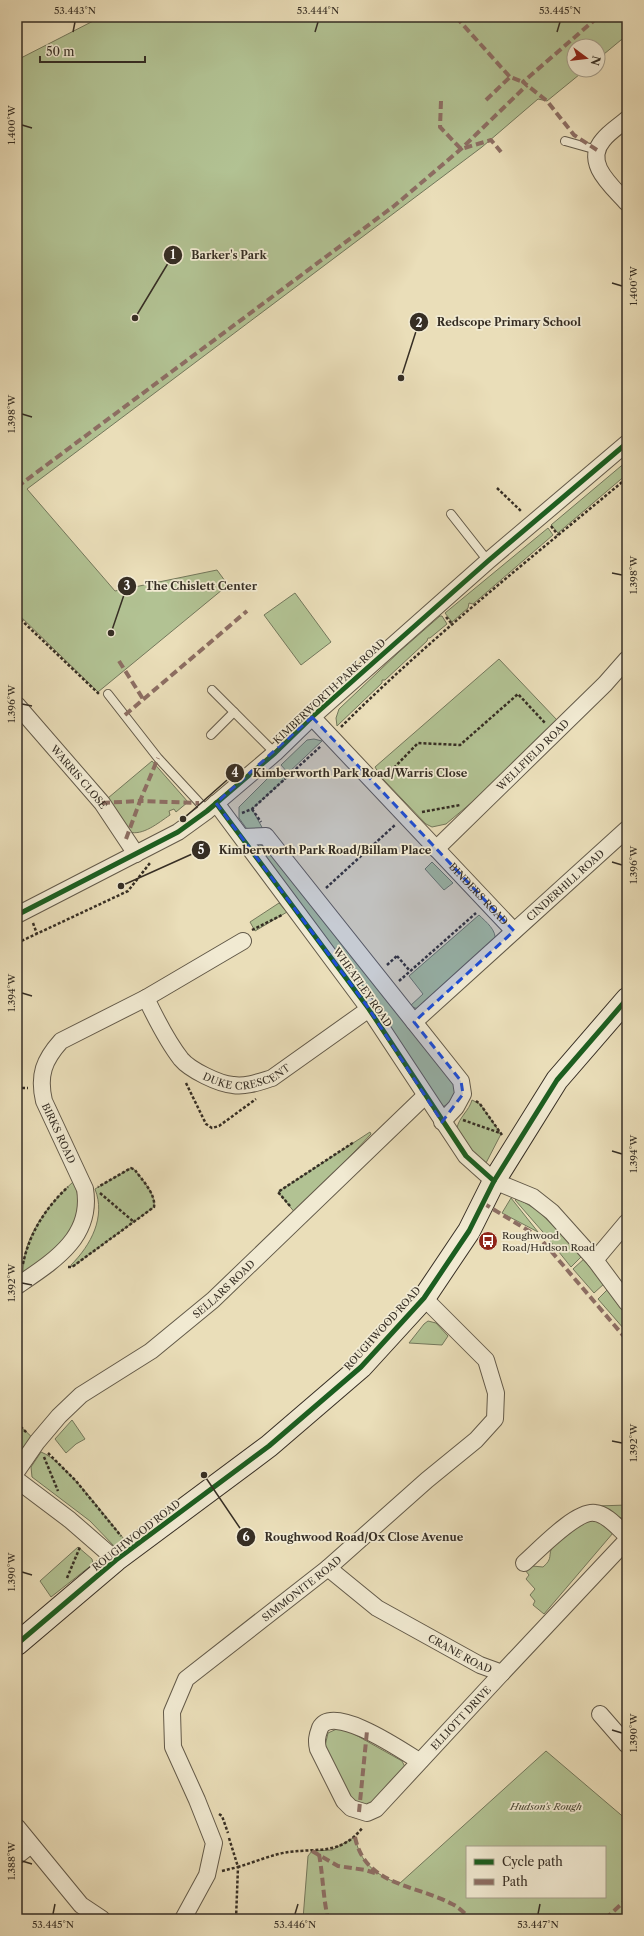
<svg xmlns="http://www.w3.org/2000/svg" width="644" height="1936" font-family="'Libre Caslon Text',serif">
<style>
.green{fill:#b2c293;stroke:#74785c;fill-rule:evenodd}
.lines{fill:none;stroke-linecap:round;stroke-linejoin:round}
.lane-casing{stroke:#635a49;stroke-width:10}
.street-casing{stroke:#635a49;stroke-width:18}
.secondary-casing{stroke:#362e24;stroke-width:24}
.path{stroke:#362e24;stroke-width:2.5;stroke-dasharray:3 2;stroke-linecap:butt}
.lane{stroke:#f1ead2;stroke-width:8}
.street{stroke:#f1ead2;stroke-width:16}
.secondary{stroke:#f1ead2;stroke-width:22}
.quiet{stroke:#8d6e63;stroke-width:4;stroke-dasharray:8 4;stroke-linecap:butt}
.cycleway-casing{stroke:#f1ead2;stroke-width:8}
.cycleway{stroke:#1b5e20;stroke-width:5}
.marked{fill:#1d4ed8;fill-opacity:0.2;stroke:#1d4ed8;stroke-width:3;stroke-dasharray:8 5;stroke-linejoin:round}
.ticks{fill:none;stroke:#362e24;stroke-width:1.5}
.labels{text-anchor:middle;stroke-width:3.5;stroke-linejoin:round;paint-order:stroke}
.street-label{font-size:10px;fill:#362e24;stroke:#f1ead2}
.poi-label{font-size:10px;fill:#362e24;stroke:#f1ead2;text-anchor:start}
.park-label{font-size:10px;font-style:italic;fill:#4f4c3a;stroke:#f1ead2}
.leader{fill:none;stroke:#362e24;stroke-width:1.5}
.callout-dot{fill:#362e24;stroke:#f1ead2;stroke-width:1.5}
.mark-label{font-size:12px;text-anchor:middle;font-weight:bold;fill:#fff}
.callout-label{font-size:11px;text-anchor:middle;font-weight:bold;fill:#362e24;stroke:#f1ead2;stroke-width:3.5;stroke-linejoin:round;paint-order:stroke}
.neatline{fill:none;stroke:#362e24;stroke-width:1.5}
.ticks-label{font-size:10px;text-anchor:middle;fill:#362e24}
</style>
<rect width="100%" height="100%" fill="#eadeb9"/>
<filter id="stains"><feTurbulence type="fractalNoise" baseFrequency=".005" numOctaves="4"/><feColorMatrix values="0 0 0 0 .2 0 0 0 0 .09 0 0 0 0 .02 0 0 0 .5 -.17"/></filter>
<radialGradient id="worn" r=".72"><stop offset=".6" stop-color="#630" stop-opacity="0"/><stop offset="1" stop-color="#630" stop-opacity=".3"/></radialGradient>
<g class="green">
<path d="M101,17H627V35L598,59V46H574V70H585L547,101L538,99L482,147L27,489L115,591L217,570L228,585L98,692L17,613V60Z"/>
<path d="M627,461V474L558,533L551,525Z"/>
<path d="M548,528L553,535L473,604L469,603L468,608L452,622L445,613Z"/>
<path d="M295,593L331,642L301,665L264,615Z"/>
<path d="M440,616H442L447,624L430,638H428L427,641L385,680H382V683L337,726L336,718L339,709L399,652Z"/>
<path d="M499,659L557,720L484,792L446,824L432,827L426,824L381,777L375,767Z"/>
<path d="M314,739L322,741L288,773L281,765L307,740Z"/>
<path d="M152,761L188,802L176,812L174,809L169,811L170,815C158,823 143,836 129,832L108,798Z"/>
<path d="M276,770L285,779L252,809L264,831L249,832L239,818V807Z"/>
<path d="M259,844L265,847L451,1077C457,1092 457,1101 440,1108L257,845Z"/>
<path d="M432,862L453,883L444,890L425,869Z"/>
<path d="M279,903L287,912L255,931L250,922Z"/>
<path d="M479,915C486,922 497,930 495,941L418,1009L410,1006L423,994L409,976Z"/>
<path d="M472,1100L480,1104L501,1134L486,1163L478,1160L457,1128C459,1117 469,1111 472,1100Z"/>
<path d="M370,1132L371,1134L296,1214L278,1192Z"/>
<path d="M131,1168L135,1170C142,1180 156,1194 154,1207L72,1267L71,1265C91,1245 106,1217 95,1189Z"/>
<path d="M74,1181L80,1202L73,1234L23,1276C21,1238 48,1205 74,1181Z"/>
<path d="M511,1198L538,1232L502,1213Z"/>
<path d="M517,1198L537,1210L559,1231L549,1239L515,1200Z"/>
<path d="M561,1232L583,1255L571,1267L550,1241Z"/>
<path d="M585,1258L605,1283L594,1293L573,1269Z"/>
<path d="M609,1288L627,1310V1327L624,1329L598,1299Z"/>
<path d="M428,1321L436,1323L448,1336L442,1345L409,1343L424,1324Z"/>
<path d="M72,1420L85,1439L76,1444L66,1453L55,1439Z"/>
<path d="M17,1423L37,1442L18,1455H17Z"/>
<path d="M41,1452C65,1461 105,1517 124,1539L115,1547L90,1521L32,1477L31,1467Z"/>
<path d="M627,1505V1521L597,1506Z"/>
<path d="M594,1519L604,1524L613,1533L544,1614L533,1605L535,1601L530,1595L535,1589L526,1579L529,1575L525,1570L532,1566L543,1567C554,1558 547,1555 553,1546C562,1531 579,1524 594,1519Z"/>
<path d="M78,1547L92,1559L93,1564L51,1597L40,1581Z"/>
<path d="M339,1728L347,1730L402,1761L405,1767L372,1805L360,1806L350,1797L325,1746L328,1733Z"/>
<path d="M546,1751L627,1820V1919H303L308,1856L312,1851L332,1850L355,1837C360,1863 375,1874 399,1884ZM467,1847H605V1897H467Z"/>
</g>
<g class="lines">
<g class="lane-casing">
<g id="lane">
<path d="M565,141L597,150"/>
<path d="M451,514L488,561"/>
<path d="M212,690L275,753"/>
<path d="M108,694L158,758L207,811"/>
<path d="M211,735L234,712"/>
</g>
</g>
<g class="street-casing">
<g id="street">
<path d="M627,119C619,126 609,132 603,140C583,163 612,186 627,203"/>
<path id="s1" d="M17,705L102,803L136,854"/>
<path id="s2" d="M312,717L514,931"/>
<path d="M216,803L369,1009L466,1156L494,1181L533,1197L552,1212L595,1260L627,1303"/>
<path d="M242,837L266,836L461,1081L463,1094L456,1107L442,1122"/>
<path id="s3" d="M436,849L605,684L627,659"/>
<path d="M17,915L178,832L207,811L275,753L312,717L488,561L627,443"/>
<path id="s4" d="M146,998C156,1019 167,1041 181,1059C190,1070 219,1084 233,1085C246,1087 259,1082 272,1078L369,1009"/>
<path id="s5" d="M414,1022L627,829"/>
<path d="M595,1260L627,1222"/>
<path d="M17,1286C52,1262 93,1238 85,1189L44,1101C38,1075 44,1060 61,1041L146,998L243,941"/>
<path id="s6" d="M17,1471L37,1442L59,1416L81,1395L151,1351L213,1300L425,1096"/>
<path d="M17,1480L70,1520L116,1560"/>
<path d="M524,1563C539,1550 576,1510 595,1513C607,1514 618,1528 627,1536"/>
<path id="s7" d="M328,1568L377,1608L480,1665L502,1673L627,1540"/>
<path d="M600,1714L627,1745"/>
<path id="s8" d="M419,1761C403,1751 333,1703 320,1728C317,1736 316,1741 318,1749L344,1801L351,1808L367,1813L376,1809L502,1673"/>
<path d="M17,1827L81,1905L102,1919"/>
<path d="M17,1856L31,1845"/>
<path id="s9" d="M183,1919L207,1875L214,1843L197,1800L173,1747L172,1712L186,1679L328,1568L427,1480L476,1440L495,1419L496,1393L486,1360L424,1298"/>
</g>
</g>
<g class="secondary-casing">
<path id="secondary" d="M17,1644L116,1560L269,1446L361,1367L424,1298L469,1231L494,1181L557,1080L627,999"/>
</g>
<g class="path">
<path d="M497,488L522,512"/>
<path d="M551,526L558,535"/>
<path d="M17,616L99,694"/>
<path d="M446,617L452,624"/>
<path d="M341,727C430,638 530,559 627,478"/>
<path d="M387,775L418,743L460,745L518,694L545,723"/>
<path d="M252,809L261,822"/>
<path d="M422,812L460,805"/>
<path d="M242,813L252,809L321,746"/>
<path d="M326,888L395,825"/>
<path d="M33,923L37,934"/>
<path d="M252,930L282,915"/>
<path d="M17,943L128,891L150,863"/>
<path d="M397,956L410,971"/>
<path d="M387,965L398,955"/>
<path d="M399,981L476,913"/>
<path d="M186,1083L206,1124L212,1128L219,1126L256,1099"/>
<path d="M17,1088H28"/>
<path d="M476,1101L480,1104L502,1135"/>
<path d="M463,1120L500,1133"/>
<path d="M100,1193L134,1222"/>
<path d="M290,1206L278,1192L354,1142"/>
<path d="M23,1264C29,1234 46,1207 68,1187"/>
<path d="M68,1267H72L154,1207C156,1194 142,1180 135,1170L131,1168L98,1187"/>
<path d="M17,1423L27,1433"/>
<path d="M48,1453L76,1481L121,1536"/>
<path d="M44,1457L58,1491"/>
<path d="M67,1578L80,1547"/>
<path d="M219,1814L222,1816L228,1833"/>
<path d="M229,1838L238,1867C255,1862 273,1854 289,1852C320,1848 341,1855 363,1827"/>
<path d="M222,1871L238,1867L236,1919"/>
</g>
<use href="#lane" class="lane"/>
<use href="#street" class="street"/>
<use href="#secondary" class="secondary"/>
<g class="quiet">
<path d="M456,17L510,77"/>
<path d="M486,100L510,77L523,82"/>
<path d="M441,101L440,127L461,149L491,140L501,152"/>
<path d="M597,150L574,135L547,101L523,82L598,17"/>
<path d="M17,487L394,206L461,149L527,85"/>
<path d="M119,661L143,699"/>
<path d="M125,715L247,611"/>
<path d="M102,803L140,801L158,758"/>
<path d="M126,839L140,801L199,803"/>
<path d="M483,1203L539,1237L627,1340"/>
<path d="M359,1812L367,1731"/>
<path d="M355,1837C365,1886 415,1884 452,1904C459,1907 465,1914 471,1919"/>
<path d="M312,1851L338,1866L365,1870L375,1873"/>
<path d="M319,1854C323,1876 323,1897 328,1919"/>
<path d="M605,1919L627,1899"/>
</g>
<g class="cycleway-casing">
<g id="cycleway">
<path d="M216,803L369,1009L466,1156L494,1181"/>
<path d="M17,915L178,832L207,811L275,753L312,717L488,561L627,443"/>
<path d="M17,1644L116,1560L269,1446L361,1367L424,1298L469,1231L494,1181L557,1080L627,999"/>
</g>
</g>
<use href="#cycleway" class="cycleway"/>
</g>
<path class="marked" d="M312,717L514,931L414,1022L461,1081L463,1094L442,1122L367,1006L216,803Z"/>
<path class="ticks" d="M73,32L75,22M315,32L318,22M557,32L560,22M22,125L32,128M612,283L622,286M22,414L32,417M612,573L622,575M22,704L32,706M612,862L622,865M22,993L32,996M612,1151L622,1154M22,1283L32,1285M612,1441L622,1443M22,1572L32,1575M612,1730L622,1733M22,1861L32,1864M53,1914L55,1904M295,1914L298,1904M538,1914L540,1904"/>
<defs>
<g id="bus-disc" transform="scale(1)"><circle r="9.5" fill="#8f2418" stroke="#f1ead2"/><path d="M-5-6H5V4H4V6H2V4H-2V6H-4V4H-5ZM-3.5-4V0h7V-4ZM-3.5 1.2v1.5H-2V1.2ZM2 1.2v1.5H3.5V1.2Z" fill="#fff"/></g>
</defs>
<g fill-rule="evenodd">
<use href="#bus-disc" x="488" y="1241"/>
</g>
<g class="labels">
<g class="street-label">
<text transform="translate(329 691) rotate(-43)" y="4">KIMBERWORTH PARK ROAD</text>
<text dy="4" stroke="none"><textPath href="#s3" startOffset="135">WELLFIELD ROAD</textPath></text>
<text dy="4" stroke="none"><textPath href="#s1" startOffset="95">WARRIS CLOSE</textPath></text>
<text dy="4" stroke="none"><textPath href="#s5" startOffset="204">CINDERHILL ROAD</textPath></text>
<text dy="4" stroke="none"><textPath href="#s2" startOffset="243">BINDERS ROAD</textPath></text>
<text transform="translate(363 987) rotate(55)" y="4">WHEATLEY ROAD</text>
<text dy="4" stroke="none"><textPath href="#s4" startOffset="144">DUKE CRESCENT</textPath></text>
<text transform="translate(59 1133) rotate(65)" y="4">BIRKS ROAD</text>
<text dy="4" stroke="none"><textPath href="#s6" startOffset="278">SELLARS ROAD</textPath></text>
<text transform="translate(382 1328) rotate(-48)" y="4">ROUGHWOOD ROAD</text>
<text transform="translate(136 1535) rotate(-38)" y="4">ROUGHWOOD ROAD</text>
<text dy="4" stroke="none"><textPath href="#s9" startOffset="405">SIMMONITE ROAD</textPath></text>
<text dy="4" stroke="none"><textPath href="#s7" startOffset="158">CRANE ROAD</textPath></text>
<text dy="4" stroke="none"><textPath href="#s8" startOffset="352">ELLIOTT DRIVE</textPath></text>
</g>
<g class="poi-label">
<text x="502" y="1239">Roughwood<tspan x="502" dy="12">Road/Hudson Road</tspan></text>
</g>
<g class="park-label">
<text x="546" y="1810">Hudson's Rough</text>
</g>
</g>
<path class="leader" d="M135 318L173 255M401 378L419 322M111 633L127 586M183 819L235 773M121 886L201 850M204 1475L246 1537"/>
<g class="callout-dot">
<circle cx="135" cy="318" r="4"/>
<circle cx="401" cy="378" r="4"/>
<circle cx="111" cy="633" r="4"/>
<circle cx="183" cy="819" r="4"/>
<circle cx="121" cy="886" r="4"/>
<circle cx="204" cy="1475" r="4"/>
<circle cx="173" cy="255" r="10"/>
<circle cx="419" cy="322" r="10"/>
<circle cx="127" cy="586" r="10"/>
<circle cx="235" cy="773" r="10"/>
<circle cx="201" cy="850" r="10"/>
<circle cx="246" cy="1537" r="10"/>
</g>
<g class="mark-label">
<text x="173" y="259">1</text>
<text x="419" y="327">2</text>
<text x="127" y="590">3</text>
<text x="235" y="777">4</text>
<text x="201" y="854">5</text>
<text x="246" y="1541">6</text>
</g>
<g class="callout-label">
<text x="229" y="259">Barker's Park</text>
<text x="509" y="326">Redscope Primary School</text>
<text x="201" y="590">The Chislett Center</text>
<text x="360" y="777">Kimberworth Park Road/Warris Close</text>
<text x="325" y="854">Kimberworth Park Road/Billam Place</text>
<text x="364" y="1541">Roughwood Road/Ox Close Avenue</text>
</g>
<rect width="644" height="1936" fill="none" stroke="#eadeb9" stroke-width="44"/>
<rect x="466" y="1846" width="140" height="52" fill="#f1ead2" stroke="#a69f8c"/>
<rect x="474" y="1859" width="20" height="6" fill="#1b5e20" stroke="#a69f8c"/>
<text x="502" y="1866" font-size="12" fill="#362e24">Cycle path</text>
<rect x="474" y="1879" width="20" height="6" fill="#8d6e63" stroke="#a69f8c"/>
<text x="502" y="1886" font-size="12" fill="#362e24">Path</text>
<g transform="translate(586 58) rotate(105)"><circle r="19" fill="#f1ead2" stroke="#a69f8c"/>
<path d="M0-3L7 15L0 10L-7 15Z" fill="#8f2418"/>
<text y="-6" font-size="11" font-weight="bold" text-anchor="middle" fill="#362e24">N</text>
</g>
<path d="M40 56v6h105v-6" fill="none" stroke="#362e24" stroke-width="2"/>
<text x="46" y="56" font-size="12" fill="#362e24" stroke="#f1ead2" stroke-width="3" paint-order="stroke">50 m</text>
<rect x="22" y="22" width="600" height="1892" class="neatline"/>
<g class="ticks-label">
<text x="75" y="14">53.443°N</text>
<text x="318" y="14">53.444°N</text>
<text x="560" y="14">53.445°N</text>
<text transform="translate(11 125) rotate(-90)" y="4">1.400°W</text>
<text transform="translate(633 286) rotate(-90)" y="4">1.400°W</text>
<text transform="translate(11 414) rotate(-90)" y="4">1.398°W</text>
<text transform="translate(633 575) rotate(-90)" y="4">1.398°W</text>
<text transform="translate(11 704) rotate(-90)" y="4">1.396°W</text>
<text transform="translate(633 865) rotate(-90)" y="4">1.396°W</text>
<text transform="translate(11 993) rotate(-90)" y="4">1.394°W</text>
<text transform="translate(633 1154) rotate(-90)" y="4">1.394°W</text>
<text transform="translate(11 1283) rotate(-90)" y="4">1.392°W</text>
<text transform="translate(633 1443) rotate(-90)" y="4">1.392°W</text>
<text transform="translate(11 1572) rotate(-90)" y="4">1.390°W</text>
<text transform="translate(633 1733) rotate(-90)" y="4">1.390°W</text>
<text transform="translate(11 1861) rotate(-90)" y="4">1.388°W</text>
<text x="53" y="1928">53.445°N</text>
<text x="295" y="1928">53.446°N</text>
<text x="538" y="1928">53.447°N</text>
</g>
<rect width="100%" height="100%" filter="url(#stains)"/>
<rect width="100%" height="100%" fill="url(#worn)"/>
</svg>
